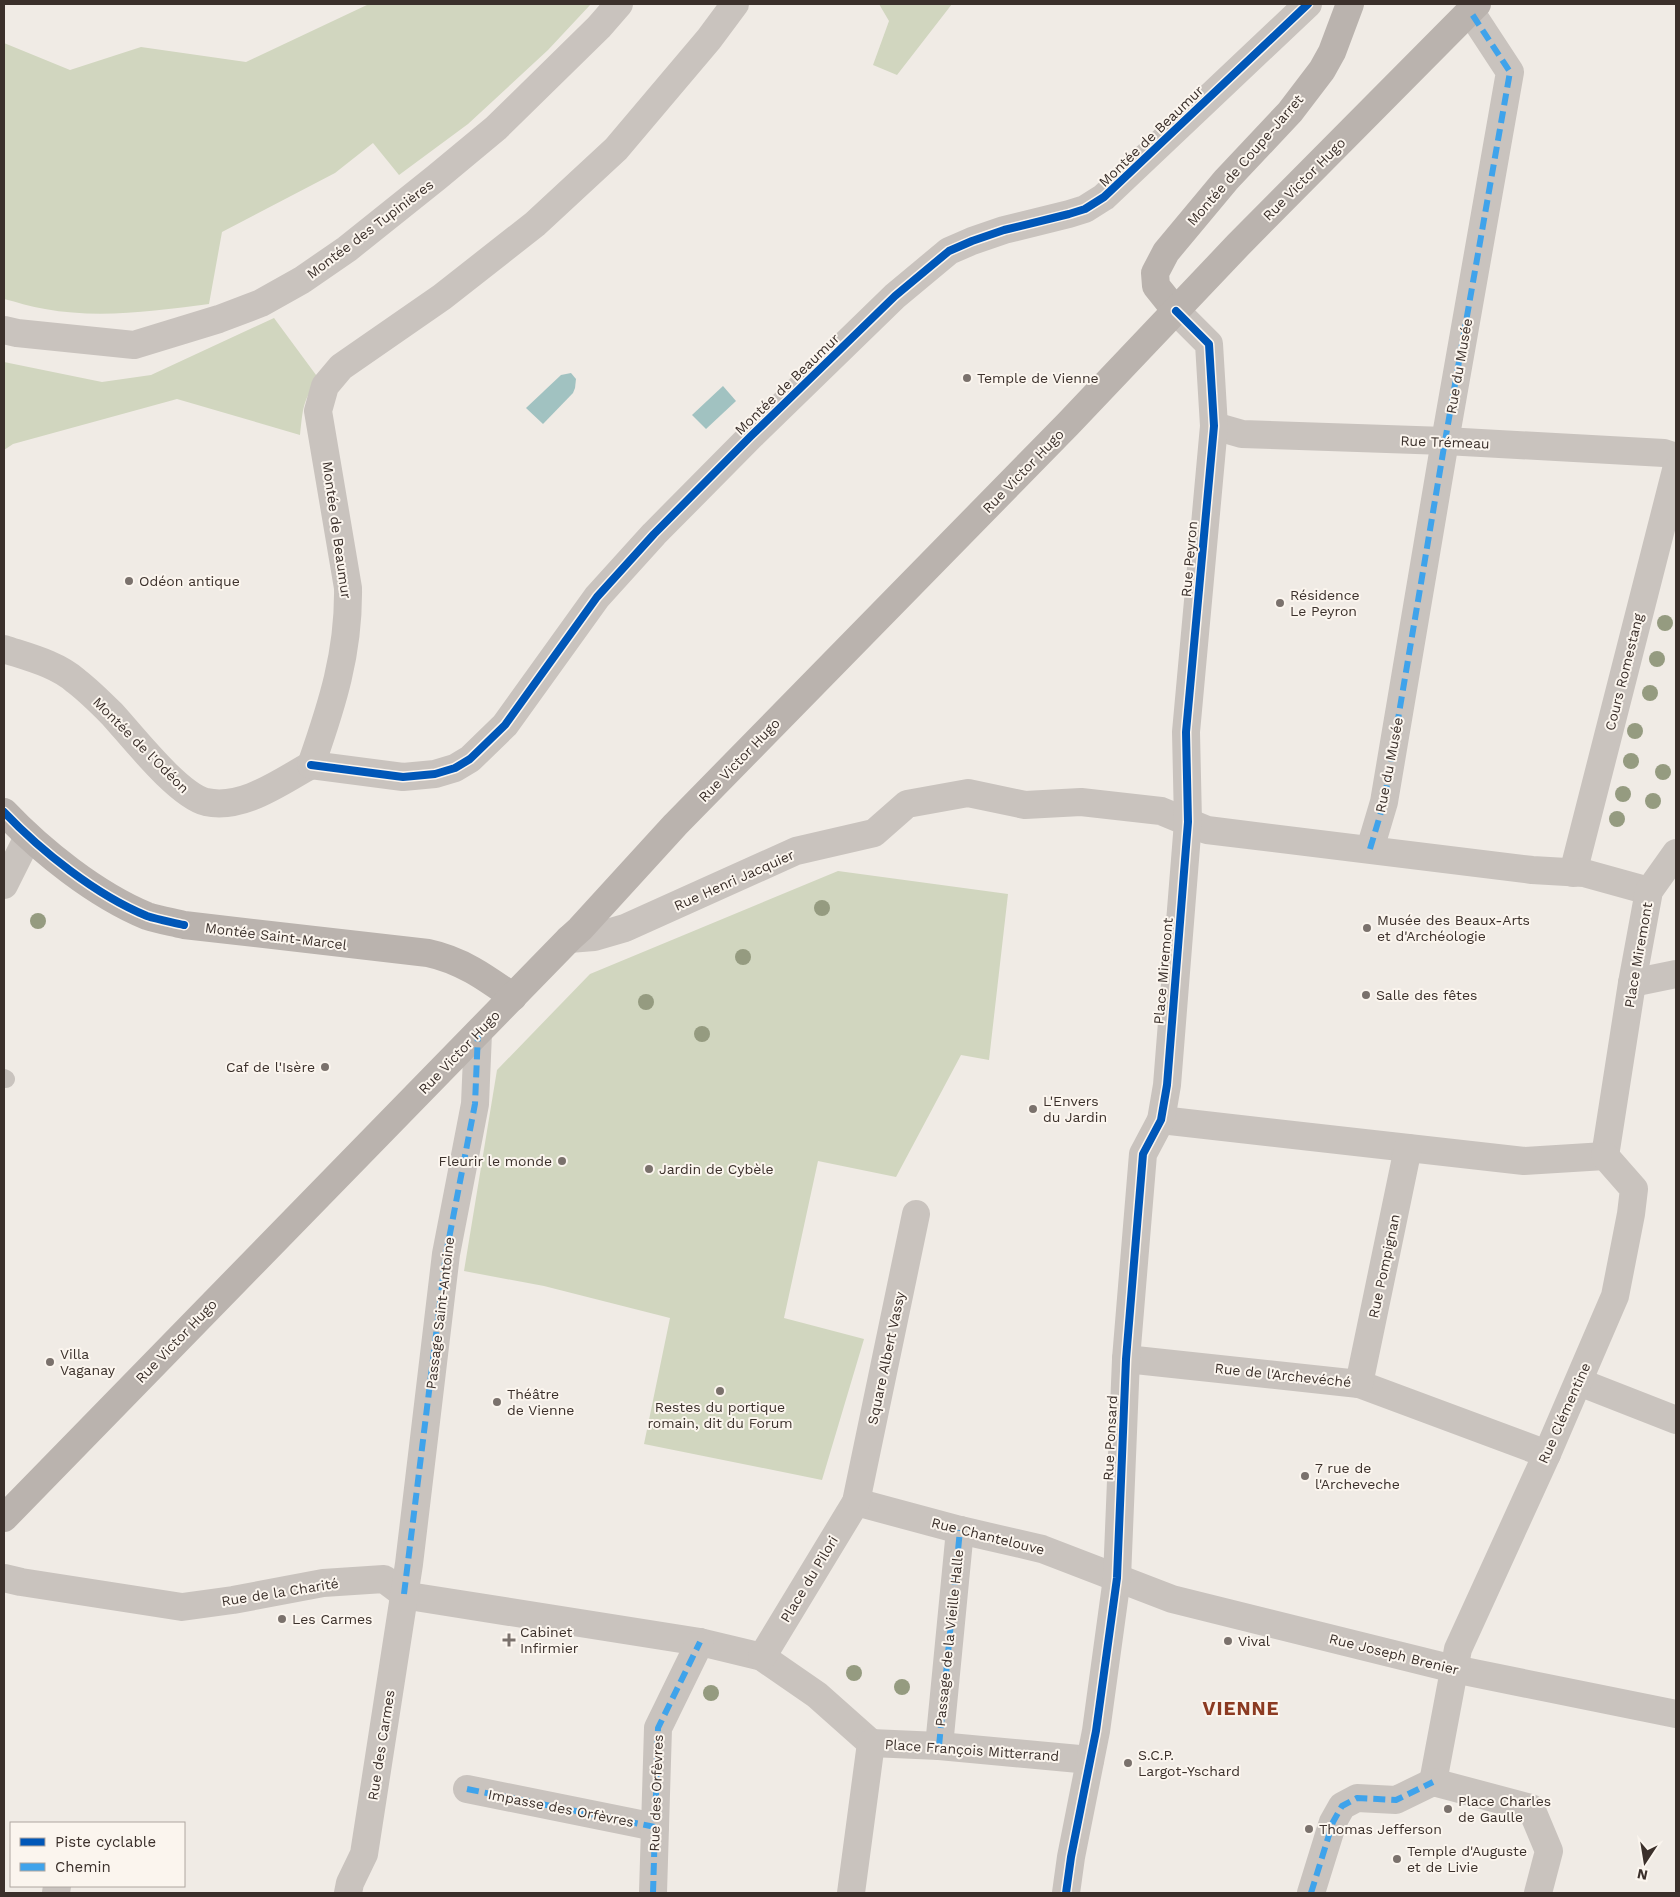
<svg xmlns="http://www.w3.org/2000/svg" width="1680" height="1897" font-family="'Work Sans',sans-serif">
<style>
.green{fill:#d1d6bf}
.water{fill:#a1c2c1}
.lines{fill:none;stroke-linecap:round;stroke-linejoin:round}
.lane{stroke:#c9c3be;stroke-width:18}
.street{stroke:#c9c3be;stroke-width:28}
.secondary{stroke:#bab3ae;stroke-width:28}
.quiet{stroke:#3fa3eb;stroke-width:6;stroke-dasharray:12 6;stroke-linecap:butt}
.cycleway-casing{stroke:#fbf5ee;stroke-width:11}
.cycleway{stroke:#0057b8;stroke-width:8}
.tree{fill:#959b80}
.poi-dot{fill:#7a716c;stroke:#fbf5ee;stroke-width:2}
.labels{text-anchor:middle;stroke-width:4;stroke-linejoin:round;paint-order:stroke}
.street-label{font-size:14px;fill:#3b302b;stroke:#fbf5ee}
.poi-label{font-size:14px;fill:#3b302b;stroke:#fbf5ee;text-anchor:start}
.district-label{font-size:19px;font-weight:bold;letter-spacing:1px;fill:#8c3b22;stroke:#fbf5ee}
</style>
<rect width="100%" height="100%" fill="#f0ebe5"/>
<g class="green">
<path d="M369,4H591L548,50L468,124L399,175L373,143L335,173L222,232L209,304C155,311 99,319 45,309C31,307 17,302 4,299V43L70,70L141,47L246,62Z"/>
<path d="M879,4H952L897,75L873,65L889,21Z"/>
<path d="M274,318L319,379C302,400 303,410 300,435L177,399L13,444L4,450V362L102,382L151,375Z"/>
<path d="M838,871L1008,894L989,1060L961,1055L896,1177L818,1161L784,1318L864,1339L822,1480L644,1444L670,1318L544,1286L464,1271L497,1070L590,974Z"/>
</g>
<g class="water">
<path d="M571,373L576,379L575,388L573,393L543,424L526,408L561,375Z"/>
<path d="M723,386L736,401L706,429L692,415Z"/>
</g>
<g class="lines">
<path class="lane" d="M4,1078L6,1079"/>
<g class="street">
<path d="M4,330L17,333L134,345L219,319L261,303L302,280L347,249L437,177L496,128L599,27L619,4"/>
<path d="M1214,426L1242,434L1445,441L1664,453L1676,457"/>
<path d="M4,649C28,657 57,664 76,681C89,691 101,703 112,714C133,737 178,795 206,802C243,810 280,782 311,765"/>
<path d="M311,765L403,777L435,774L455,768L470,759L505,725L597,597L654,534L751,436L895,296L949,251L972,241L1004,230L1069,214L1085,209L1104,197L1308,4"/>
<path d="M311,765C332,705 349,653 348,588L318,411L325,386L341,367L442,297L535,224L616,149L709,39L735,4"/>
<path d="M1370,849L1384,802L1445,441L1510,72L1470,11"/>
<path d="M1573,873L1676,470"/>
<path d="M4,885L28,837"/>
<path d="M569,939L594,937L625,928L796,851L874,833L907,804L968,793L1025,805L1081,802L1161,811L1207,830L1532,870L1584,873L1649,891"/>
<path d="M1632,983L1676,974"/>
<path d="M1161,1120L1524,1161L1605,1156"/>
<path d="M1605,1156L1632,983L1649,891L1676,853"/>
<path d="M1126,1359L1359,1384L1547,1454"/>
<path d="M1579,1382L1676,1420"/>
<path d="M1359,1384L1408,1148"/>
<path d="M856,1502L960,1530L1042,1549L1172,1599L1454,1669L1676,1714"/>
<path d="M4,1578L21,1582L182,1607L233,1600L323,1583L384,1579L404,1594L415,1597L700,1642L762,1657L817,1695L871,1743"/>
<path d="M762,1657L856,1502L916,1214"/>
<path d="M871,1743L939,1746L1090,1760"/>
<path d="M939,1746L960,1530"/>
<path d="M1433,1782L1458,1649L1547,1454L1615,1296L1631,1214L1634,1189L1605,1156"/>
<path d="M467,1789L655,1827"/>
<path d="M56,1893L57,1886"/>
<path d="M348,1893L350,1883L364,1854L409,1564L446,1254L475,1104L478,1033"/>
<path d="M653,1893L658,1728L700,1642"/>
<path d="M851,1893L871,1743"/>
<path d="M1066,1893L1071,1857L1096,1731L1117,1578L1126,1359L1143,1154L1161,1120L1167,1085L1188,822L1186,732L1214,426L1209,344L1176,311"/>
<path d="M1311,1893L1333,1822L1342,1806L1357,1798L1396,1800L1433,1782L1531,1808L1549,1851L1538,1893"/>
</g>
<g class="secondary">
<path d="M1176,311L1156,286L1155,273L1166,252L1226,180L1290,112L1322,70L1332,52L1350,4"/>
<path d="M4,812C41,851 96,895 147,916C159,920 172,922 184,925L428,953C461,960 485,977 513,997"/>
<path d="M4,1518L569,939L580,929L675,825L1068,424L1238,245L1477,4"/>
</g>
<g class="quiet">
<path d="M1370,849L1384,802L1445,441L1510,72L1470,11"/>
<path d="M404,1594L446,1254L475,1104L478,1033"/>
<path d="M939,1746L960,1530"/>
<path d="M467,1789L655,1827"/>
<path d="M653,1893L658,1728L700,1642"/>
<path d="M1311,1893L1333,1822L1342,1806L1357,1798L1396,1800L1433,1782"/>
</g>
<g class="cycleway-casing">
<g id="cycleway">
<path d="M311,765L403,777L435,774L455,768L470,759L505,725L597,597L654,534L751,436L895,296L949,251L972,241L1004,230L1069,214L1085,209L1104,197L1308,4"/>
<path d="M4,812C41,851 96,895 147,916C159,920 172,922 184,925"/>
<path d="M1066,1893L1071,1857L1096,1731L1117,1578L1126,1359L1143,1154L1161,1120L1167,1085L1188,822L1186,732L1214,426L1209,344L1176,311"/>
</g>
</g>
<use href="#cycleway" class="cycleway"/>
</g>
<g class="tree">
<circle cx="1665" cy="623" r="8"/>
<circle cx="1657" cy="659" r="8"/>
<circle cx="1650" cy="693" r="8"/>
<circle cx="1635" cy="731" r="8"/>
<circle cx="1631" cy="761" r="8"/>
<circle cx="1663" cy="772" r="8"/>
<circle cx="1623" cy="794" r="8"/>
<circle cx="1653" cy="801" r="8"/>
<circle cx="1617" cy="819" r="8"/>
<circle cx="822" cy="908" r="8"/>
<circle cx="38" cy="921" r="8"/>
<circle cx="743" cy="957" r="8"/>
<circle cx="646" cy="1002" r="8"/>
<circle cx="702" cy="1034" r="8"/>
<circle cx="854" cy="1673" r="8"/>
<circle cx="902" cy="1687" r="8"/>
<circle cx="711" cy="1693" r="8"/>
</g>
<g class="poi-dot">
<circle cx="967" cy="378" r="5"/>
<circle cx="129" cy="581" r="5"/>
<circle cx="1280" cy="603" r="5"/>
<circle cx="1367" cy="928" r="5"/>
<circle cx="1366" cy="995" r="5"/>
<circle cx="325" cy="1067" r="5"/>
<circle cx="1033" cy="1109" r="5"/>
<circle cx="562" cy="1161" r="5"/>
<circle cx="649" cy="1169" r="5"/>
<circle cx="50" cy="1362" r="5"/>
<circle cx="720" cy="1391" r="5"/>
<circle cx="497" cy="1402" r="5"/>
<circle cx="1305" cy="1476" r="5"/>
<circle cx="282" cy="1619" r="5"/>
<path d="M506.5 1632.5h5v5h5v5h-5v5h-5v-5h-5v-5h5z"/>
<circle cx="1228" cy="1641" r="5"/>
<circle cx="1128" cy="1763" r="5"/>
<circle cx="1448" cy="1809" r="5"/>
<circle cx="1309" cy="1829" r="5"/>
<circle cx="1397" cy="1859" r="5"/>
</g>
<g class="labels">
<g class="street-label">
<text transform="translate(1151 136) rotate(-44)" y="5">Montée de Beaumur</text>
<text transform="translate(1245 160) rotate(-49)" y="5">Montée de Coupe-Jarret</text>
<text transform="translate(1304 179) rotate(-45)" y="5">Rue Victor Hugo</text>
<text transform="translate(370 229) rotate(-37)" y="5">Montée des Tupinières</text>
<text transform="translate(1459 366) rotate(-80)" y="5">Rue du Musée</text>
<text transform="translate(787 384) rotate(-44)" y="5">Montée de Beaumur</text>
<text transform="translate(1445 442) rotate(2)" y="5">Rue Trémeau</text>
<text transform="translate(1023 471) rotate(-46)" y="5">Rue Victor Hugo</text>
<text transform="translate(337 530) rotate(82)" y="5">Montée de Beaumur</text>
<text transform="translate(1189 559) rotate(-85)" y="5">Rue Peyron</text>
<text transform="translate(1624 672) rotate(-76)" y="5">Cours Romestang</text>
<text transform="translate(141 745) rotate(45)" y="5">Montée de l'Odéon</text>
<text transform="translate(739 760) rotate(-46)" y="5">Rue Victor Hugo</text>
<text transform="translate(1389 765) rotate(-79)" y="5">Rue du Musée</text>
<text transform="translate(734 880) rotate(-24)" y="5">Rue Henri Jacquier</text>
<text transform="translate(276 936) rotate(7)" y="5">Montée Saint-Marcel</text>
<text transform="translate(1638 955) rotate(-80)" y="5">Place Miremont</text>
<text transform="translate(1163 971) rotate(-85)" y="5">Place Miremont</text>
<text transform="translate(459 1052) rotate(-46)" y="5">Rue Victor Hugo</text>
<text transform="translate(1384 1266) rotate(-78)" y="5">Rue Pompignan</text>
<text transform="translate(440 1313) rotate(-83)" y="5">Passage Saint-Antoine</text>
<text transform="translate(176 1341) rotate(-46)" y="5">Rue Victor Hugo</text>
<text transform="translate(886 1358) rotate(-78)" y="5">Square Albert Vassy</text>
<text transform="translate(1283 1375) rotate(6)" y="5">Rue de l'Archevéché</text>
<text transform="translate(1564 1413) rotate(-66)" y="5">Rue Clémentine</text>
<text transform="translate(1110 1438) rotate(-87)" y="5">Rue Ponsard</text>
<text transform="translate(988 1536) rotate(14)" y="5">Rue Chantelouve</text>
<text transform="translate(809 1579) rotate(-59)" y="5">Place du Pilori</text>
<text transform="translate(280 1592) rotate(-9)" y="5">Rue de la Charité</text>
<text transform="translate(949 1638) rotate(-84)" y="5">Passage de la Vieille Halle</text>
<text transform="translate(1394 1654) rotate(14)" y="5">Rue Joseph Brenier</text>
<text transform="translate(381 1745) rotate(-81)" y="5">Rue des Carmes</text>
<text transform="translate(972 1750) rotate(4)" y="5">Place François Mitterrand</text>
<text transform="translate(656 1793) rotate(-88)" y="5">Rue des Orfèvres</text>
<text transform="translate(561 1808) rotate(11)" y="5">Impasse des Orfèvres</text>
</g>
<g class="poi-label">
<text x="977" y="383">Temple de Vienne</text>
<text x="139" y="586">Odéon antique</text>
<text x="1290" y="600">Résidence<tspan x="1290" dy="16">Le Peyron</tspan></text>
<text x="1377" y="925">Musée des Beaux-Arts<tspan x="1377" dy="16">et d'Archéologie</tspan></text>
<text x="1376" y="1000">Salle des fêtes</text>
<text x="315" y="1072" text-anchor="end">Caf de l'Isère</text>
<text x="1043" y="1106">L'Envers<tspan x="1043" dy="16">du Jardin</tspan></text>
<text x="552" y="1166" text-anchor="end">Fleurir le monde</text>
<text x="659" y="1174">Jardin de Cybèle</text>
<text x="60" y="1359">Villa<tspan x="60" dy="16">Vaganay</tspan></text>
<text x="507" y="1399">Théâtre<tspan x="507" dy="16">de Vienne</tspan></text>
<text x="720" y="1412" text-anchor="middle">Restes du portique<tspan x="720" dy="16">romain, dit du Forum</tspan></text>
<text x="1315" y="1473">7 rue de<tspan x="1315" dy="16">l'Archeveche</tspan></text>
<text x="292" y="1624">Les Carmes</text>
<text x="520" y="1637">Cabinet<tspan x="520" dy="16">Infirmier</tspan></text>
<text x="1238" y="1646">Vival</text>
<text x="1138" y="1760">S.C.P.<tspan x="1138" dy="16">Largot-Yschard</tspan></text>
<text x="1458" y="1806">Place Charles<tspan x="1458" dy="16">de Gaulle</tspan></text>
<text x="1319" y="1834">Thomas Jefferson</text>
<text x="1407" y="1856">Temple d'Auguste<tspan x="1407" dy="16">et de Livie</tspan></text>
</g>
<g class="district-label">
<text x="1241" y="1715">VIENNE</text>
</g>
</g>
<rect width="1680" height="1897" fill="none" stroke="#3b302b" stroke-width="10"/>
<rect x="10" y="1822" width="175" height="65" fill="#fbf5ee" stroke="#aea6a0"/>
<rect x="20" y="1838" width="25" height="8" fill="#0057b8" stroke="#aea6a0"/>
<text x="55" y="1847" font-size="15" fill="#3b302b">Piste cyclable</text>
<rect x="20" y="1863" width="25" height="8" fill="#3fa3eb" stroke="#aea6a0"/>
<text x="55" y="1872" font-size="15" fill="#3b302b">Chemin</text>
<g transform="translate(1645 1862) rotate(192)" stroke="#fbf5ee" stroke-width="4" paint-order="stroke">
<path d="M0-4L9 19L0 12L-9 19Z" fill="#3b302b"/>
<text y="-8" font-size="14" font-weight="bold" text-anchor="middle" fill="#3b302b">N</text>
</g>
</svg>
